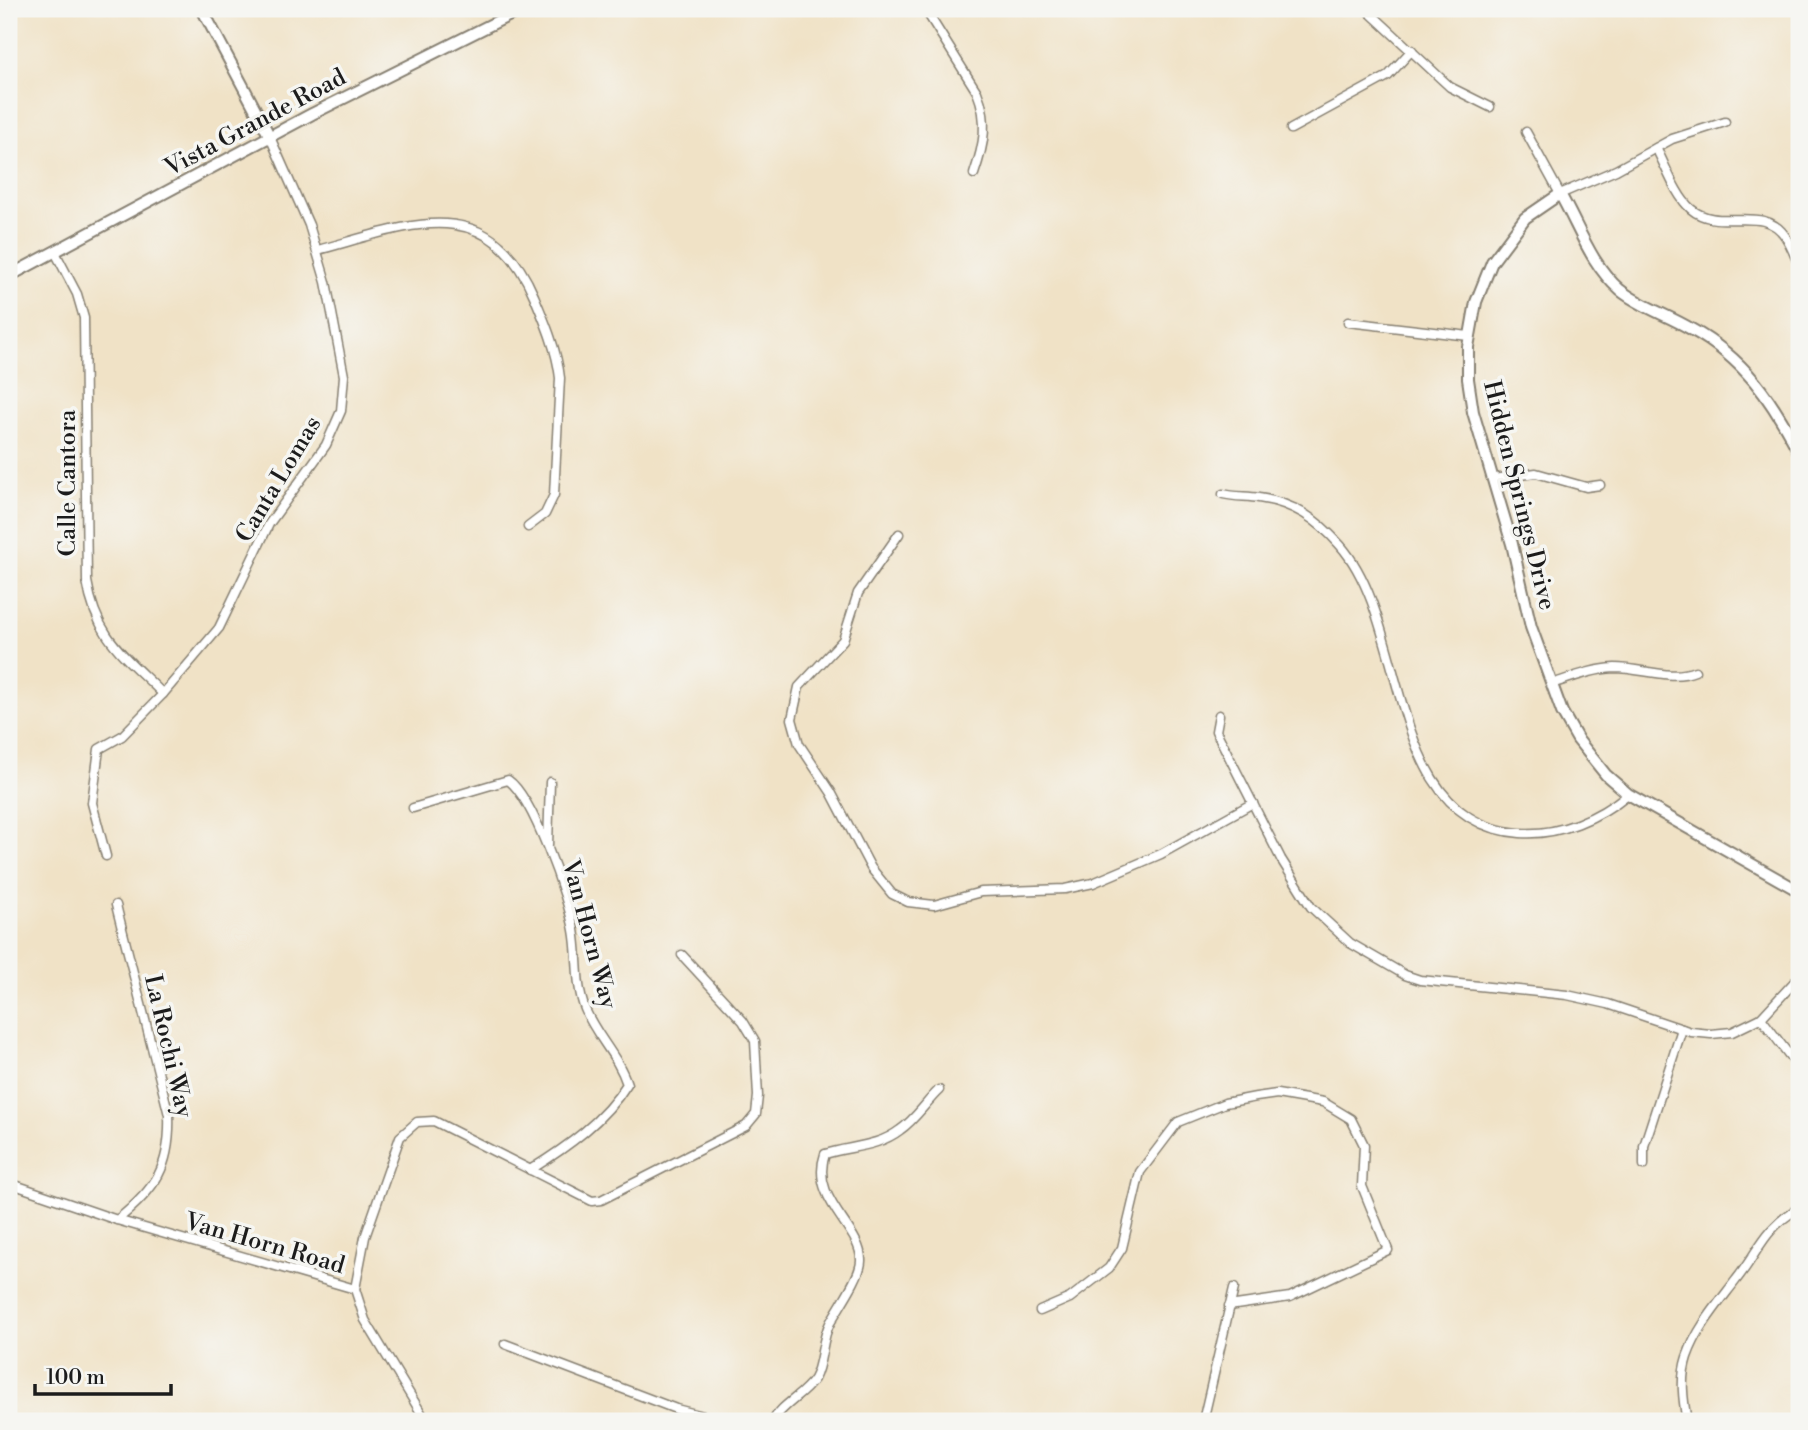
<svg xmlns="http://www.w3.org/2000/svg" width="1808" height="1430" font-family="'Libre Bodoni',serif">
<style>
.lines{fill:none;stroke-linecap:round;stroke-linejoin:round}
.street-casing{stroke:#867f71;stroke-width:11}
.secondary-casing{stroke:#867f71;stroke-width:14}
.street{stroke:#fff;stroke-width:8}
.secondary{stroke:#fff;stroke-width:10}
.labels{text-anchor:middle;stroke-width:7;stroke-linejoin:round;paint-order:stroke}
.street-label{font-size:24px;fill:#1c1c1c;stroke:#f6f6f2}
</style>
<rect width="100%" height="100%" fill="#f6f6f2"/>
<filter id="ink" filterUnits="userSpaceOnUse"><feTurbulence type="fractalNoise" baseFrequency=".0143" numOctaves="2"/><feDisplacementMap in="SourceGraphic" scale="14" xChannelSelector="R" yChannelSelector="G"/><feConvolveMatrix kernelMatrix="1 2 1 2 8 2 1 2 1" color-interpolation-filters="sRGB"/></filter>
<filter id="wash" filterUnits="userSpaceOnUse"><feTurbulence type="fractalNoise" baseFrequency=".00686" numOctaves="4" result="noise"/><feDisplacementMap in="SourceGraphic" scale="28" xChannelSelector="R" yChannelSelector="G"/><feGaussianBlur stdDeviation="1.57" result="paint"/><feColorMatrix in="noise" values="0 0 0 0 0 0 0 0 0 0 0 0 0 0 0 0 0 1.4 0 .05"/><feComposite in="paint" operator="in"/></filter>
<g filter="url(#wash)">
<rect width="100%" height="100%" fill="#f0e2c6"/>
</g>
<g filter="url(#ink)">
<g class="lines">
<g class="street-casing">
<g id="street">
<path d="M925,9L977,92C989,121 984,145 974,174"/>
<path d="M1366,9L1450,87L1490,107"/>
<path d="M1291,129L1388,76L1412,50"/>
<path d="M1526,132L1560,194L1616,170L1672,139L1725,122"/>
<path d="M1656,148C1666,166 1675,195 1691,209C1719,233 1763,203 1785,236C1791,245 1795,256 1799,265"/>
<path d="M318,250C405,227 488,188 534,296C545,322 557,350 560,378L554,495L545,514L528,527"/>
<path d="M55,252L77,294L84,318L87,581C96,638 124,655 163,694"/>
<path d="M1348,322L1469,336"/>
<path d="M1493,479L1536,473L1586,487L1600,485"/>
<path d="M1223,494C1235,497 1247,496 1259,498C1294,503 1317,519 1340,545C1411,625 1384,824 1520,833C1559,836 1599,818 1628,794"/>
<path d="M899,534L858,593L843,640L799,687L792,719L799,744L831,792L871,868L892,894L908,902L934,905L981,892L1065,889L1093,883L1161,854L1253,803"/>
<path d="M1552,684C1573,677 1593,669 1615,668C1642,668 1671,681 1695,671"/>
<path d="M1219,715L1216,731L1281,859L1311,907L1350,943L1405,975L1420,980L1567,995L1608,1004L1691,1032L1711,1034L1732,1032L1761,1018L1799,977"/>
<path d="M413,808L508,780C533,797 568,897 574,930C579,956 575,984 585,1009C596,1036 618,1056 627,1084C604,1121 567,1147 530,1170"/>
<path d="M548,845L550,782"/>
<path d="M106,856L92,803L99,749L122,736L163,694L219,628L269,524L326,445L341,411L344,376L326,282L309,225L270,137"/>
<path d="M116,905L169,1115C171,1166 156,1189 117,1220"/>
<path d="M1761,1018L1799,1068"/>
<path d="M1644,1165V1146L1682,1029"/>
<path d="M9,1183L117,1220L355,1289"/>
<path d="M355,1289L365,1237L400,1137L417,1122L434,1121L592,1201L601,1200L746,1126L756,1114L758,1096L755,1041L743,1021L682,955"/>
<path d="M355,1289L365,1320L426,1421"/>
<path d="M1040,1311L1070,1298L1109,1268L1122,1248L1140,1172L1178,1122L1225,1103L1256,1097L1277,1094L1323,1102L1351,1119L1364,1145L1362,1186L1388,1250L1290,1297L1229,1306"/>
<path d="M505,1344L676,1409L723,1421"/>
<path d="M773,1421C782,1404 803,1396 814,1379C823,1363 821,1340 830,1323C838,1308 861,1276 861,1261C862,1228 809,1200 825,1154C851,1146 878,1147 900,1130C915,1120 926,1102 939,1090"/>
<path d="M1203,1421L1234,1288"/>
<path d="M1687,1421C1683,1400 1680,1378 1687,1357C1697,1328 1718,1304 1736,1280C1760,1250 1763,1229 1799,1208"/>
</g>
</g>
<g class="secondary-casing">
<g id="secondary">
<path d="M202,9L270,137"/>
<path d="M9,276L312,114L522,9"/>
<path d="M1799,452C1772,400 1744,358 1691,329C1668,315 1641,307 1620,290C1591,265 1579,227 1560,194L1525,218L1492,262L1476,302L1468,347V379L1473,412L1512,544L1531,627L1562,712L1578,740L1606,775L1628,794L1799,891"/>
</g>
</g>
<use href="#street" class="street"/>
<use href="#secondary" class="secondary"/>
</g>
</g>
<g class="labels">
<g class="street-label">
<text transform="translate(255 122) rotate(-28)" y="8">Vista Grande Road</text>
<text transform="translate(278 479) rotate(-59)" y="8">Canta Lomas</text>
<text transform="translate(67 483) rotate(-90)" y="8">Calle Cantora</text>
<text transform="translate(1520 495) rotate(76)" y="8">Hidden Springs Drive</text>
<text transform="translate(590 934) rotate(75)" y="8">Van Horn Way</text>
<text transform="translate(169 1046) rotate(77)" y="8">La Rochi Way</text>
<text transform="translate(265 1243) rotate(16)" y="8">Van Horn Road</text>
</g>
</g>
<rect width="1808" height="1430" fill="none" stroke="#f6f6f2" stroke-width="35"/>
<path d="M35 1384v10h136v-10" fill="none" stroke="#1c1c1c" stroke-width="3.5"/>
<text x="46" y="1384" font-size="21" fill="#1c1c1c" stroke="#f6f6f2" stroke-width="5" paint-order="stroke">100 m</text>
</svg>
